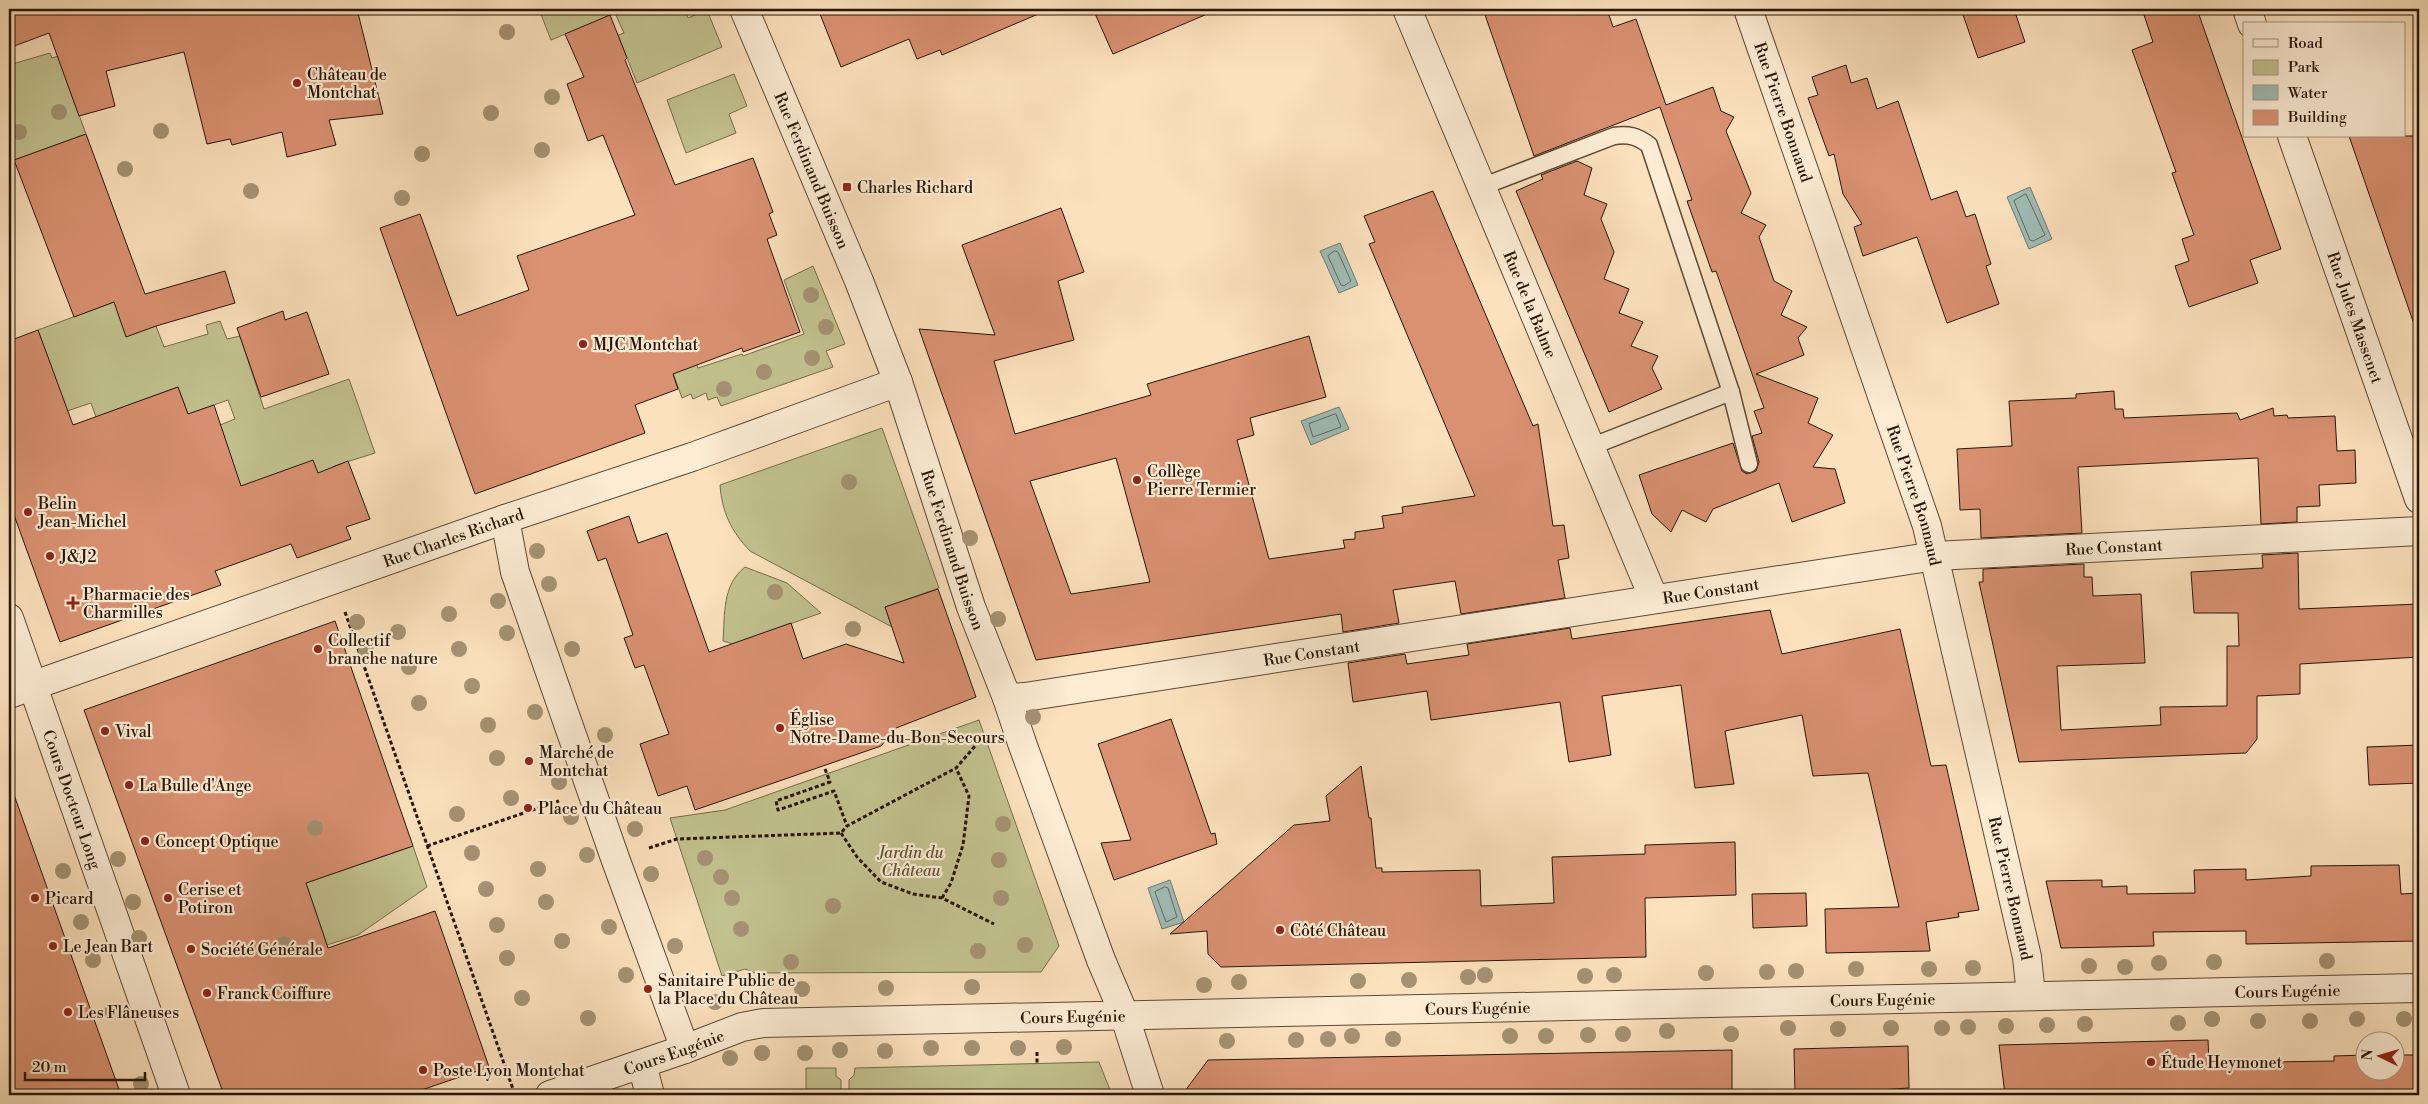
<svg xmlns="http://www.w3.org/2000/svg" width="2428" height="1104" font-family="'Libre Bodoni',serif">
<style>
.green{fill:#c2c28f;stroke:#756c4b}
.water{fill:#9fbcb5;stroke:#6f796f}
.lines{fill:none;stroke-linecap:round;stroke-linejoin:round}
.shore{stroke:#64685e;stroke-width:1}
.building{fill:#d99172;stroke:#281507;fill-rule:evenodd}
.lane-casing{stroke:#5d4834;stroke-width:19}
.street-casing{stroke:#5d4834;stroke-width:30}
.path{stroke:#281507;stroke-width:3;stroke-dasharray:4 2.5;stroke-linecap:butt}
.lane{stroke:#fcecd4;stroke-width:16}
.street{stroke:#fcecd4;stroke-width:28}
.tree{fill:#a59273}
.poi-dot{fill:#8f2418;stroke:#fcecd4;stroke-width:2}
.labels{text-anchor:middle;stroke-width:4.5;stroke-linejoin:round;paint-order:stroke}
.poi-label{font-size:16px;fill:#281507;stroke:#fcecd4;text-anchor:start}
.street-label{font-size:16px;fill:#281507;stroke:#fcecd4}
.park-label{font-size:16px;font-style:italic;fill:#5e5237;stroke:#fcecd4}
</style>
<rect width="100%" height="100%" fill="#fbe1bd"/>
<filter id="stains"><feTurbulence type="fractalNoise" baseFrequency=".004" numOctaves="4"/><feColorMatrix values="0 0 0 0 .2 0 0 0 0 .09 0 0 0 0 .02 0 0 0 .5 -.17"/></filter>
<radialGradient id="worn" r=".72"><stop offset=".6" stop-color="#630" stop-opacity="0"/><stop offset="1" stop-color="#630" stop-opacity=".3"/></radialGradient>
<g class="green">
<path d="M539,9H684L688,18L707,10L722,47L637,83L618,35L624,33L615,13L551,40Z"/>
<path d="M96,45L67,82L86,134L9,162V65L50,53L52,58Z"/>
<path d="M734,74L747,106L729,114L736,133L686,153L667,100Z"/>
<path d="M813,266L845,344L826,351L833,367L721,406L717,397L708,400L706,393L693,399L691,394L682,398L659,334L683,325L698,368L742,354L743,356L804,334L784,280Z"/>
<path d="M114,302L156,326L164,347L208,334L206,325L220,321L227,339L240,336L264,409L349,379L375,453L334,466L320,480L313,461L241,493L220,425L235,419L228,400L188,414L178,387L96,417L91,403L67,411L38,330Z"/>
<path d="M882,428L939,588L885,607L892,627L750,551C731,531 722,512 720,485Z"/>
<path d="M745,567L787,583L821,613L733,644L723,641C725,614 722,585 745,567Z"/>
<path d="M979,720L1059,946L1041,972L755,973L745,969L722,976L670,818L725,810Z"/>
<path d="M413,846L427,887L358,935L327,945L306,883Z"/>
<path d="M1099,1062L1112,1095H849V1080L854,1075L855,1068Z"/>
<path d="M806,1068H836V1076L841,1080V1095H806Z"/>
</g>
<g class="water">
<path d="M2030,187L2052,239L2029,249L2007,197Z"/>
<path d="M1340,243L1358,285L1339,293L1320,251Z"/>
<path d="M1339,407L1349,429L1311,445L1301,421Z"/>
<path d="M1170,880L1184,922L1162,929L1148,888Z"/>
</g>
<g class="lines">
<g class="shore">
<path d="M2026,194L2045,235L2033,241L2030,240L2014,201Z"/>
<path d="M1335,251L1338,252L1351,281L1344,286L1341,285L1328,256Z"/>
<path d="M1336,414L1341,427L1313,437L1309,424Z"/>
<path d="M1165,887L1168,888L1177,917L1166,922L1155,892Z"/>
</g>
</g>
<g class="building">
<path d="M9,9H357L383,114L329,120L336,145L287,157L282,132L232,145L230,139L207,144L184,52L106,71L115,106L79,116L49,33L9,48Z"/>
<path d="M818,9H1050L942,55L940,50L917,59L909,39L841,67Z"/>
<path d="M1093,9H1219L1113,54Z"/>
<path d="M1483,9H1607L1613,27L1636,19L1666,105L1713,87L1721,111L1734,117L1726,131L1751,193L1741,213L1766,225L1759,237L1774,281L1792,291L1781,315L1807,327L1798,338L1804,355L1756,374L1818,398L1808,423L1833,435L1813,467L1835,469L1845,503L1792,522L1779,483L1713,509L1706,522L1682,510L1671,532L1652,514L1639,475L1733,443L1742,471L1747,474L1756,471L1759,462L1752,436L1762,433L1754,411L1764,408L1716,271L1712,272L1687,201L1692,200L1660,107L1534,156Z"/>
<path d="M1961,9H2014L2025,42L1978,58Z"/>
<path d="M2142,9H2197L2281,249L2250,260L2258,283L2189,307L2175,266L2189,261L2182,239L2194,235L2172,173L2176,172L2132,50L2153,42Z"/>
<path d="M610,15L627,58L625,60L675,185L753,158L773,212L769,214L777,235L767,239L800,332L743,352L742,348L673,374L678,389L635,405L645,433L475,494L380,228L420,214L457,316L529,290L517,256L635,215L603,135L588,141L567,84L584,77L565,34Z"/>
<path d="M1846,65L1851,83L1867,78L1877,109L1898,101L1931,200L1957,191L1966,217L1975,214L1991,264L1986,266L1999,304L1947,323L1917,237L1863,256L1854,227L1862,224L1843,194L1834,154L1829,156L1808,98L1818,95L1812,77Z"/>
<path d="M86,134L145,294L225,271L235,303L156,326L126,337L114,302L74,317L14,160Z"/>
<path d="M2349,136H2419V323L2414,324Z"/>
<path d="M1577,161L1592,168L1584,195L1607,204L1601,219L1614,252L1604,279L1629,289L1619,313L1643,322L1631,346L1658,356L1652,368L1662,389L1609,412L1516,191L1543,179L1541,175Z"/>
<path d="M1433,191L1533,426L1538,424L1553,526L1564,525L1569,558L1558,560L1565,598L1461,614L1455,581L1393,590L1399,623L1343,632L1341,614L1036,660L919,329L995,335L962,245L1061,208L1084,272L1058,281L1074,340L994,361L1015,434L1151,395L1147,384L1309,336L1326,397L1250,418L1254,435L1237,440L1269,559L1345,548L1343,540L1355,539V532L1384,528L1382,516L1403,513L1402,507L1475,496L1369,244L1375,242L1364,216ZM1116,458L1150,582L1071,594L1030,481Z"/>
<path d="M283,311L285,320L307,312L329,374L261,397L237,328Z"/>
<path d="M38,330L73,425L178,387L188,414L214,405L241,486L313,460L318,473L348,461L370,519L346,527L351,539L297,558L291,544L215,571L221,585L60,642L9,501V341Z"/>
<path d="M2114,391L2115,409H2123L2124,418L2237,413L2240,420L2273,408L2274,416L2287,415L2288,418L2335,416L2337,451L2355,450L2356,483L2319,485L2320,506L2297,507V522L2261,524L2258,458L2078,467L2082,533L1981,538L1980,509L1960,510L1957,449L2012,446L2009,401L2076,398V394Z"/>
<path d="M629,516L638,543L667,533L709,652L791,623L803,659L846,644L904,663L885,607L938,589L976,697L896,728L881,746L695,810L687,786L658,796L640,744L669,734L644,665L635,668L624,638L633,635L606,558L598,561L587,531Z"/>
<path d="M2298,553L2299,609L2419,604V657L2300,664V694L2257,696V739L2246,753L2019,762L1979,582H1983V569L2084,564V577H2092L2093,596L2141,594L2145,663L2057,666L2061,730L2161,725L2160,707L2227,706V646H2239L2238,613H2194L2191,572L2263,568L2262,555Z"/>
<path d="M1770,610L1782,654L1900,629L1931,766L1946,765L1979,910L1958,913L1959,917L1926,922L1930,951L1826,953L1825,909L1899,907L1868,773L1813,776L1802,715L1725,731L1734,784L1695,788L1681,685L1602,696L1611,755L1569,762L1560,702L1431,720L1427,691L1353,702L1348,663L1405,654L1407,664L1469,655L1467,644L1570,628L1572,639Z"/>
<path d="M335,621L413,846L306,883L328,948L435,911L489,1067L407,1095H224L84,710Z"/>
<path d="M1171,719L1211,834L1215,833L1217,844L1114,880L1101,843L1131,840L1098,744Z"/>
<path d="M2419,745V783L2369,785L2367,747Z"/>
<path d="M1361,766L1369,818H1371L1376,868H1382V872L1480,870L1481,906L1554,903L1552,857L1645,854V845L1735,842L1736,895L1645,898L1646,957L1221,967L1208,954L1207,931L1170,934L1294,825L1330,821L1326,796Z"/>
<path d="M9,792H13L121,1095H9Z"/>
<path d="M2399,865L2401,894L2419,893V941L2246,944V931L2153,932L2154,946L2061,948L2046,881L2102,880V887L2127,886V894L2195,893L2194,870L2246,869V880L2311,876V866Z"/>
<path d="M1806,893L1807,926L1753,928L1752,894Z"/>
<path d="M2208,1040L2209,1063L2334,1061V1056L2366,1055V1072H2396V1055H2419V1090L2364,1092V1095H2005L1999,1045Z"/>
<path d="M1908,1046L1909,1088L1878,1090V1095H1795L1794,1049Z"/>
<path d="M1732,1050V1095H1182L1208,1060Z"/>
</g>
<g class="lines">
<g class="lane-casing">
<g id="lane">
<path d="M1481,187L1614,136C1629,134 1637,136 1649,145L1731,392L1749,464"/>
<path d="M1590,447L1731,392"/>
</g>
</g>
<g class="street-casing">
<g id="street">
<path id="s1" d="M744,9L859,281L898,382L971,607L1007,698L1022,743L1101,960L1124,1014L1150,1095"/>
<path id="s2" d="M1407,9L1654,599"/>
<path id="s3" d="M1748,9L1927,526L2027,957L2031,995"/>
<path d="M2247,9L2252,24"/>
<path id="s4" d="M2292,136L2419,499"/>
<path d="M505,519L515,572L615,858L685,1049"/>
<path id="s5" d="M9,618L176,1095"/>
<path id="s6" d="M9,694L505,519L692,457L898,382"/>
<path id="s7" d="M1007,698L1025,697L1935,556L2419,531"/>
<path d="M642,1064L650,1095"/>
<path id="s8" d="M550,1095L685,1049L742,1027L763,1023L2419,988"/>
</g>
</g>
<g class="path">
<path d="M345,612L514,1092"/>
<path d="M825,769L830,782L776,801L778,810L834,791L847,826"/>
<path d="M841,833L857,857L881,882L913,894L942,898L994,924"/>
<path d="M427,846L559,801"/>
<path d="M649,848L677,839L841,833L847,826L956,768L982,738"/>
<path d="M942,898L951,883L963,845L969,796L956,768"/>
<path d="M1037,1052V1063"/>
</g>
<use href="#lane" class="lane"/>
<use href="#street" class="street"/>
</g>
<g class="tree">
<circle cx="507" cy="32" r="8"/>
<circle cx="552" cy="97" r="8"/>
<circle cx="59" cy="112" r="8"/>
<circle cx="491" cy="113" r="8"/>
<circle cx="161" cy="131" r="8"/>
<circle cx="19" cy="132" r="8"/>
<circle cx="542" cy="150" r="8"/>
<circle cx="422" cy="154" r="8"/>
<circle cx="125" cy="169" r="8"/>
<circle cx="251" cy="191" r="8"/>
<circle cx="402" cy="198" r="8"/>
<circle cx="811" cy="295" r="8"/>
<circle cx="826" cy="327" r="8"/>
<circle cx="812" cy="358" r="8"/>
<circle cx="764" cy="372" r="8"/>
<circle cx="724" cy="389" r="8"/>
<circle cx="849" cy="482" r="8"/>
<circle cx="970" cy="538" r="8"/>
<circle cx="537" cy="551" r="8"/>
<circle cx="549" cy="584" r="8"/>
<circle cx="775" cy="592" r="8"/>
<circle cx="498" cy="601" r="8"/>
<circle cx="449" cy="614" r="8"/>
<circle cx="998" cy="619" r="8"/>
<circle cx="357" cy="622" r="8"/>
<circle cx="853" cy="629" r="8"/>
<circle cx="398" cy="632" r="8"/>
<circle cx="507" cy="633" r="8"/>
<circle cx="459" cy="649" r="8"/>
<circle cx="572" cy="649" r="8"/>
<circle cx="366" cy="651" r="8"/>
<circle cx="409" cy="667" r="8"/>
<circle cx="472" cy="686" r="8"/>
<circle cx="419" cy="703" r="8"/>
<circle cx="535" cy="712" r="8"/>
<circle cx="1033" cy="717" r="8"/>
<circle cx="488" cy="725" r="8"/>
<circle cx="605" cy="735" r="8"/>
<circle cx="497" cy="758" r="8"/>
<circle cx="559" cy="782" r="8"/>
<circle cx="511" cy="798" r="8"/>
<circle cx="457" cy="814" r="8"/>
<circle cx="571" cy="817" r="8"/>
<circle cx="1003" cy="824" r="8"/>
<circle cx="315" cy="828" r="8"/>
<circle cx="635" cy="829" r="8"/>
<circle cx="472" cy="853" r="8"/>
<circle cx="587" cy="855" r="8"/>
<circle cx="705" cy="858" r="8"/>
<circle cx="118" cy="859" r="8"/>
<circle cx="999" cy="860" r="8"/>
<circle cx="538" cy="869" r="8"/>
<circle cx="63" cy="871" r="8"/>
<circle cx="651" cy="874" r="8"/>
<circle cx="721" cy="877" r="8"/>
<circle cx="486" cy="889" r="8"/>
<circle cx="732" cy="898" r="8"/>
<circle cx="1001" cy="898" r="8"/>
<circle cx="133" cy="902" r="8"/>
<circle cx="546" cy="902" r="8"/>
<circle cx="833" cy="906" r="8"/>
<circle cx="81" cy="922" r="8"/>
<circle cx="497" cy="925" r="8"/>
<circle cx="609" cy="927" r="8"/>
<circle cx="741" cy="929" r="8"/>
<circle cx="139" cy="938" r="8"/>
<circle cx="562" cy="941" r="8"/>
<circle cx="284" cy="944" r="8"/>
<circle cx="1025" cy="945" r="8"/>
<circle cx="675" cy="946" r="8"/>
<circle cx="978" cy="951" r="8"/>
<circle cx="507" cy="958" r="8"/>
<circle cx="93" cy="960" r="8"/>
<circle cx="2327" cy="961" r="8"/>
<circle cx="791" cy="962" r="8"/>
<circle cx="2214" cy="962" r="8"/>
<circle cx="2159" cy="963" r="8"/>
<circle cx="2089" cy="966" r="8"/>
<circle cx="2125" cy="967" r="8"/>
<circle cx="1973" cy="968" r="8"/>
<circle cx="1856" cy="969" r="8"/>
<circle cx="1929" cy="969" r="8"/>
<circle cx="1796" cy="971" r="8"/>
<circle cx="1767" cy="972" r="8"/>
<circle cx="1706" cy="973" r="8"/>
<circle cx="626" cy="975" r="8"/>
<circle cx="1485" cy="975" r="8"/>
<circle cx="1614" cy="975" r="8"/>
<circle cx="1585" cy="976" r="8"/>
<circle cx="1468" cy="977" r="8"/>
<circle cx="1409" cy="980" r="8"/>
<circle cx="1358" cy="981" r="8"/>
<circle cx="1239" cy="982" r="8"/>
<circle cx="1204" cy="985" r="8"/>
<circle cx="972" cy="987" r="8"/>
<circle cx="886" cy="988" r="8"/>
<circle cx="802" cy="989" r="8"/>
<circle cx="522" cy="998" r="8"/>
<circle cx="715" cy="1002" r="8"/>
<circle cx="112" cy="1012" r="8"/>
<circle cx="588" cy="1018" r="8"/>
<circle cx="2212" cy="1019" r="8"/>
<circle cx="2357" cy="1019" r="8"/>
<circle cx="2404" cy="1019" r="8"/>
<circle cx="2258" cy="1021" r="8"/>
<circle cx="2310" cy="1021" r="8"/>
<circle cx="2178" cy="1023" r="8"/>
<circle cx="2085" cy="1024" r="8"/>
<circle cx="2047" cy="1025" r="8"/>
<circle cx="2006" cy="1026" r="8"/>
<circle cx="1968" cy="1027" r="8"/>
<circle cx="1788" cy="1028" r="8"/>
<circle cx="1891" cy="1028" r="8"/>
<circle cx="1942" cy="1028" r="8"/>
<circle cx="1838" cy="1029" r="8"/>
<circle cx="1667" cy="1031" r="8"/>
<circle cx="1623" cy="1034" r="8"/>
<circle cx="1731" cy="1034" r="8"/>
<circle cx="1588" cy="1035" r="8"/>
<circle cx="1352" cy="1036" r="8"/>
<circle cx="1510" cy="1036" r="8"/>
<circle cx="1546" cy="1036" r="8"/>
<circle cx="1328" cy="1039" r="8"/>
<circle cx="1393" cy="1039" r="8"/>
<circle cx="1296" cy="1040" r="8"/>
<circle cx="1227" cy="1041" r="8"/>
<circle cx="1064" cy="1047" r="8"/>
<circle cx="931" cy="1048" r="8"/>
<circle cx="972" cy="1048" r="8"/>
<circle cx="1018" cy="1048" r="8"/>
<circle cx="840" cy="1050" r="8"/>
<circle cx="885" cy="1051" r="8"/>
<circle cx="762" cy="1053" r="8"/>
<circle cx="805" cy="1053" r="8"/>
<circle cx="730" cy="1058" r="8"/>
<circle cx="141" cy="1084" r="8"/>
</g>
<g class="poi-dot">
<circle cx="297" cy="83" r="5"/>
<rect x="842" y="182" width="10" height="10" rx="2.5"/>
<circle cx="583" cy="344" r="5"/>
<circle cx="1137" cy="480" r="5"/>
<circle cx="28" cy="512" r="5"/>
<circle cx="50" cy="556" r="5"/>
<path d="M70.5 595.5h5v5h5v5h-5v5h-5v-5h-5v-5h5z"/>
<circle cx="318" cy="649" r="5"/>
<circle cx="780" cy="728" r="5"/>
<circle cx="105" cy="731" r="5"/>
<circle cx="529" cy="761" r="5"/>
<circle cx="129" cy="785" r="5"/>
<circle cx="528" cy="808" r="5"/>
<circle cx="145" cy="841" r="5"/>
<circle cx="35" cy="898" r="5"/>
<circle cx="168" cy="898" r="5"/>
<circle cx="1280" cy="930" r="5"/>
<circle cx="53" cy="946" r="5"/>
<circle cx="191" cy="949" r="5"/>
<circle cx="648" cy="989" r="5"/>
<circle cx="207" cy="993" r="5"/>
<circle cx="68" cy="1012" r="5"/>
<circle cx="2151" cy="1062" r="5"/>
<circle cx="423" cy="1070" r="5"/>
</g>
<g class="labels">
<g class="poi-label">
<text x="307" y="80">Château de<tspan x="307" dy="18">Montchat</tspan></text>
<text x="857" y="193">Charles Richard</text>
<text x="593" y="350">MJC Montchat</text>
<text x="1147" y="477">Collège<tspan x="1147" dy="18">Pierre Termier</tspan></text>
<text x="38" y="509">Belin<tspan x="38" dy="18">Jean-Michel</tspan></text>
<text x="60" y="562">J&amp;J2</text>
<text x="83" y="600">Pharmacie des<tspan x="83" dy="18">Charmilles</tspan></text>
<text x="328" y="646">Collectif<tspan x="328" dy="18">branche nature</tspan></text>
<text x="790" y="725">Église<tspan x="790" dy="18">Notre-Dame-du-Bon-Secours</tspan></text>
<text x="115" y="737">Vival</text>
<text x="539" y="758">Marché de<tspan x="539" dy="18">Montchat</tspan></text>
<text x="139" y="791">La Bulle d'Ange</text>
<text x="538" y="814">Place du Château</text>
<text x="155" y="847">Concept Optique</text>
<text x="178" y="895">Cerise et<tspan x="178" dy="18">Potiron</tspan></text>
<text x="45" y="904">Picard</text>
<text x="1290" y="936">Côté Château</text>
<text x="63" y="952">Le Jean Bart</text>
<text x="201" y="955">Société Générale</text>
<text x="658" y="986">Sanitaire Public de<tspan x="658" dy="18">la Place du Château</tspan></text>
<text x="217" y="999">Franck Coiffure</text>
<text x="78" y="1018">Les Flâneuses</text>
<text x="2161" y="1068">Étude Heymonet</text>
<text x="433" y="1076">Poste Lyon Montchat</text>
</g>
<g class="street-label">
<text dy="6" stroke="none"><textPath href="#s3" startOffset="109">Rue Pierre Bonnaud</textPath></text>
<text dy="6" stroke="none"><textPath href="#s1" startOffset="175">Rue Ferdinand Buisson</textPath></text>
<text dy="6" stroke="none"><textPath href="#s2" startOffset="320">Rue de la Balme</textPath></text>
<text dy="6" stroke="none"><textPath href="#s4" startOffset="192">Rue Jules Massenet</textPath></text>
<text dy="6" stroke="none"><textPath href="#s3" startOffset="514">Rue Pierre Bonnaud</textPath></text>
<text dy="6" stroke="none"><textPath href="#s6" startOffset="471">Rue Charles Richard</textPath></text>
<text dy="6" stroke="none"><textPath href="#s7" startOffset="1118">Rue Constant</textPath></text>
<text dy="6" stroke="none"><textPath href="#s1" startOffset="580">Rue Ferdinand Buisson</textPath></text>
<text dy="6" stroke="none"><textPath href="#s7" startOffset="712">Rue Constant</textPath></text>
<text dy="6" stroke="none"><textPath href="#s7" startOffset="308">Rue Constant</textPath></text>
<text dy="6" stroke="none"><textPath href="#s5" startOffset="192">Cours Docteur Long</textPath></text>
<text dy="6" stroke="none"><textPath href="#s3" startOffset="919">Rue Pierre Bonnaud</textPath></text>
<text dy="6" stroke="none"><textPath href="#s8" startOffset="1750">Cours Eugénie</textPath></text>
<text dy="6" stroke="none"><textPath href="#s8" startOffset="1345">Cours Eugénie</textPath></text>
<text dy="6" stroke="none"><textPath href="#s8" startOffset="940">Cours Eugénie</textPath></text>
<text dy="6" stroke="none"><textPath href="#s8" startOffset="535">Cours Eugénie</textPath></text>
<text dy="6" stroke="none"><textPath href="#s8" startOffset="131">Cours Eugénie</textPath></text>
</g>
<g class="park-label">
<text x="911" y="858">Jardin du<tspan x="911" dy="18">Château</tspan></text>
</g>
</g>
<rect width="2428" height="1104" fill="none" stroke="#fbe1bd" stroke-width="30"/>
<rect x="10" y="10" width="2408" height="1084" fill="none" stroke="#281507" stroke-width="2.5"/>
<rect x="15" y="15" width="2398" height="1074" fill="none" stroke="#281507"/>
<rect x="2243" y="22" width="162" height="115" fill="#fcecd4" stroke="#a79682"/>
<rect x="2253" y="39" width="25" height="8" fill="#fcecd4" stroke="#a79682"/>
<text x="2288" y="48" font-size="15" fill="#281507">Road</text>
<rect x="2253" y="60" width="25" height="15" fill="#c2c28f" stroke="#a79682"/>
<text x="2288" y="72" font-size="15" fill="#281507">Park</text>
<rect x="2253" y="85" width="25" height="15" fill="#9fbcb5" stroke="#a79682"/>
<text x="2288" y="98" font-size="15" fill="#281507">Water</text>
<rect x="2253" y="110" width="25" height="15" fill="#d99172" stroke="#a79682"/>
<text x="2288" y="122" font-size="15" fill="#281507">Building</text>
<g transform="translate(2380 1056) rotate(275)"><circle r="24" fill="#fcecd4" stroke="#a79682"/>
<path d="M0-4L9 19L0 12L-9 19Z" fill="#8f2418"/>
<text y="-8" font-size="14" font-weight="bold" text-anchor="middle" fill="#281507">N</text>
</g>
<path d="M25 1072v8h120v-8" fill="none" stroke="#281507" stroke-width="2.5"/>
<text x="32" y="1072" font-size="15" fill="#281507" stroke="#fcecd4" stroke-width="4" paint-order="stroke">20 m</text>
<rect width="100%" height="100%" filter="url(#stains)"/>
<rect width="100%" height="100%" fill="url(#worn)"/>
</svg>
